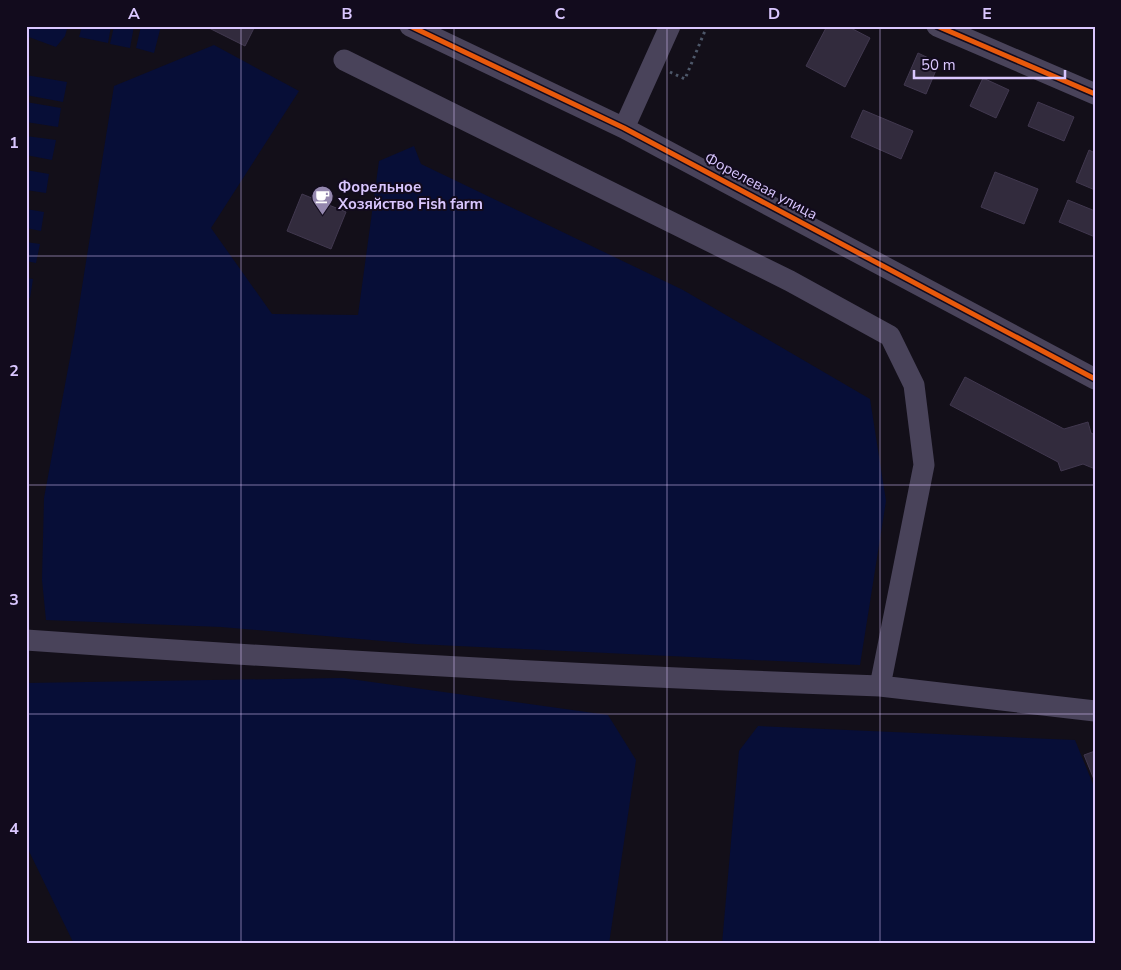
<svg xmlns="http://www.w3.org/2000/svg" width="1121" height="970" font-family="'Nunito Sans',sans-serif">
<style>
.water{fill:#070e37}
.building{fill:#322b3d;stroke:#41384f}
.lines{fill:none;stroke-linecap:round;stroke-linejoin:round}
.path{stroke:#4d5769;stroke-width:3;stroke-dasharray:2.5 4;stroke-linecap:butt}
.minor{stroke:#49435a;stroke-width:21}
.cycleway-casing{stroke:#120b1d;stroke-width:8}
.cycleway{stroke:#e8590c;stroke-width:5}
.grid{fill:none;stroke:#dac7ff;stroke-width:1;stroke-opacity:0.55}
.labels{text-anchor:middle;stroke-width:4;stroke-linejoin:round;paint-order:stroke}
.street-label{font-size:15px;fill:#dac7ff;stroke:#120b1d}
.poi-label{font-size:15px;font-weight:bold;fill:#dac7ff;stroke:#120b1d;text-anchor:start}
.neatline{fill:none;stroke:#dac7ff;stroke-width:2}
.grid-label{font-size:16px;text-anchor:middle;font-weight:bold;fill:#dac7ff}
</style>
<rect width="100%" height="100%" fill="#130f19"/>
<path class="water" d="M26 26H68L65 36 56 47 26 36Z
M82 26H111L108 43 79 37Z
M114 26H134L130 48 110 44Z
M141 26H161L154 53 136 48Z
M214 45 299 91 211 228 272 314 358 315 379 161 414 146 421 164 683 290 870 399 886 501 860 665 417 644 221 627 46 620 42 580 44 498 75 331 114 86Z
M26 75 67 82 63 102 26 95Z
M26 102 61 108 58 127 26 122Z
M26 136 56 140 52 160 26 155Z
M26 170 49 174 46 193 26 190Z
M26 209 44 212 41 231 26 228Z
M26 242 40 244 36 263 26 261Z
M26 278 33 279 30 298H26Z
M343 678 608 715 636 760 609 944H74L26 845V683Z
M758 726 1075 740 1095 789V944H722L739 751Z"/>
<path class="building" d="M205 26H255L245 46Z
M827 26H847L870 38 845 87 806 66Z
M918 53 939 63 926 94 904 85Z
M983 78 1009 90 996 118 970 106Z
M1038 102 1074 117 1064 141 1028 126Z
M863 110 913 131 901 159 851 137Z
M1089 150 1095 153V190L1076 182Z
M995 172 1038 189 1024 224 981 207Z
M302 194 346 212 331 249 287 231Z
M1068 200 1095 211V237L1059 222Z
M965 377 1064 429 1088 422 1091 433 1095 435V469L1083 464 1061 471 1058 462 950 405Z
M1095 751V782L1084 755Z"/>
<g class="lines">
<path class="path" d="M670 72 685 79 707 26"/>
<path class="minor" d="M410 26 624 128 1095 379
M937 26 1095 94
M344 60 790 281 890 336 914 385 924 465 880 686 1095 711
M624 128 670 26
M26 640C311 660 595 676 880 686"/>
<defs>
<path id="cycleway" d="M410 26 624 128 1095 379
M937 26 1095 94"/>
</defs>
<use href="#cycleway" class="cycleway-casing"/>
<use href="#cycleway" class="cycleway"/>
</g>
<path class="grid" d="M241 26V944M454 26V944M667 26V944M880 26V944M26 256H1095M26 485H1095M26 714H1095"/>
<defs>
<symbol id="cafe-pin" viewBox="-11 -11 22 30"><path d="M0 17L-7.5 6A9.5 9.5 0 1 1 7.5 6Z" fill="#9487ae" stroke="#120b1d"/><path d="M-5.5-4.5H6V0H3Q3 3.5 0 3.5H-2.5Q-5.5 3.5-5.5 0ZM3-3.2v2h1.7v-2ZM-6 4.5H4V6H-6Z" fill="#fff"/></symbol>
</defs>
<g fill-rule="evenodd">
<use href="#cafe-pin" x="310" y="184" width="25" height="34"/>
</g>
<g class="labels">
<g class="street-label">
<text transform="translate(761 186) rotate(28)" y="5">Форелевая улица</text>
</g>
<g class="poi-label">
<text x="338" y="192">Форельное<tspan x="338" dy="17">Хозяйство Fish farm</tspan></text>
</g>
</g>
<rect width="1121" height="970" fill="none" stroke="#120b1d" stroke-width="55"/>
<path d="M914 70v8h151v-8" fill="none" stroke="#dac7ff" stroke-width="2.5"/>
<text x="921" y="70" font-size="15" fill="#dac7ff" stroke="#120b1d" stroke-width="4" paint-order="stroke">50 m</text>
<rect x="28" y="28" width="1066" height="914" class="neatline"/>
<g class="grid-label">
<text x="134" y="19">A</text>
<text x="347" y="19">B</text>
<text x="560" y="19">C</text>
<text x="774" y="19">D</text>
<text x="987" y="19">E</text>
<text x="14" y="148">1</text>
<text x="14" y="376">2</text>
<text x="14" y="605">3</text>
<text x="14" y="834">4</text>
</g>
</svg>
